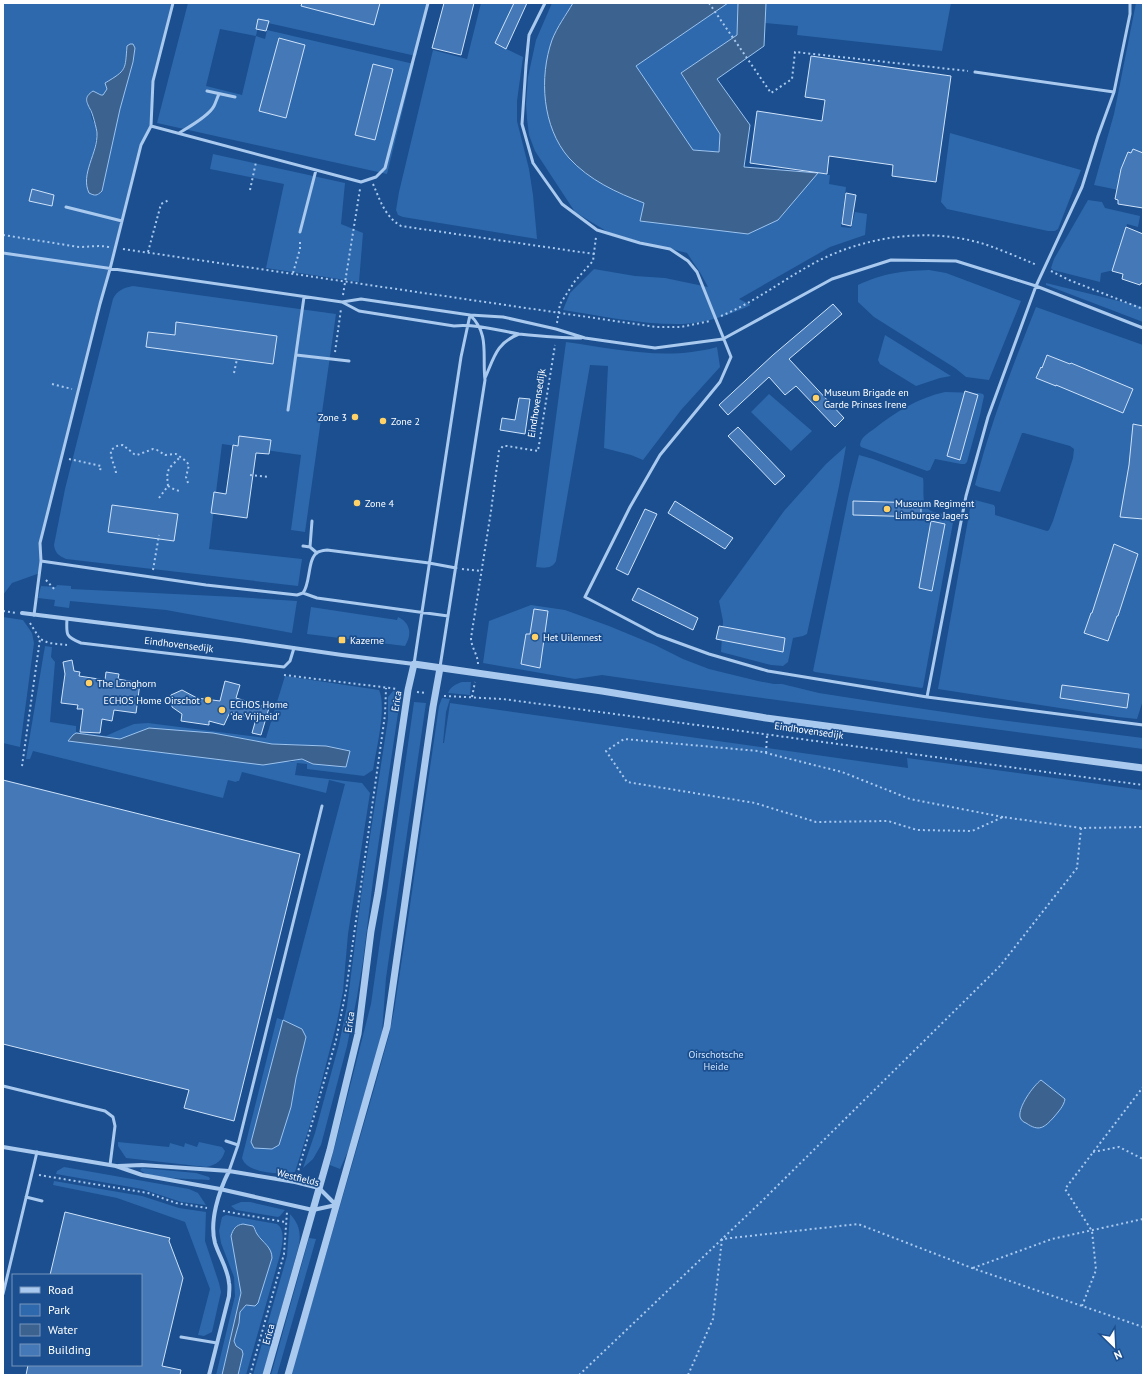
<svg xmlns="http://www.w3.org/2000/svg" width="1146" height="1378" font-family="'PT Sans',sans-serif">
<style>
.green{fill:#2e69ad;fill-rule:evenodd}
.water{fill:#3c6290;stroke:#9cc4f0}
.building{fill:#4478b7;stroke:#cfe3fa}
.lines{fill:none;stroke-linecap:round;stroke-linejoin:round}
.path{stroke:#a9c9ee;stroke-width:2;stroke-dasharray:2 3;stroke-linecap:butt}
.service{stroke:#a9c9ee;stroke-width:3}
.minor{stroke:#a9c9ee;stroke-width:4}
.tertiary{stroke:#a9c9ee;stroke-width:7}
.poi-dot{fill:#ffd166;stroke:#1b4f8f;stroke-width:1.5}
.labels{text-anchor:middle;stroke-width:3.5;stroke-linejoin:round;paint-order:stroke}
.poi-label{font-size:10px;fill:#fff;stroke:#1b4f8f;text-anchor:start}
.street-label{font-size:10px;fill:#fff;stroke:#1b4f8f}
.park-label{font-size:10px;fill:#cfe3fa;stroke:#1b4f8f}
</style>
<rect width="100%" height="100%" fill="#1b4f8f"/>
<path class="green" d="M3 3H173L153 81 151 126 141 145 40 543V573L12 583 3 595ZM127 46 135 49 133 62 120 109 102 191 98 195 88 171 92 159 97 134 96 126 92 119 87 98 89 94 93 91 103 95 107 89V82C127 73 125 65 127 46ZM32 189 54 195 51 206 29 200Z
M188 3H428L416 56 259 21 256 36 265 39 267 30 414 64 387 174 157 123ZM220 29 256 36 242 95 206 86Z
M481 3H517L498 45 523 57 517 101V121L529 169 533 195 537 239 403 217 398 215 396 210 399 192 433 50 467 59Z
M552 3H573L561 22 616 192 644 203 778 220 818 173 830 175 829 184 846 187 841 227 851 228 855 212 867 214 865 235 830 247 739 299 751 305C729 315 706 323 683 324 643 325 602 316 563 310L570 293 594 269 635 276 665 278 708 287 701 274 687 253 611 234 575 212 535 151 529 135 527 119 526 104 528 77 536 40Z
M728 3H738L737 35 681 74 720 134 719 152 693 150 636 66Z
M766 3H951L942 51 797 35 798 26 765 23Z
M1136 3H1143V195L1094 185 1114 114Z
M950 133 1081 170 1058 229 1055 231H1048L947 209 941 202Z
M213 154 345 183 341 224 363 233 359 282 266 268 284 184 210 169Z
M1088 200 1102 202 1105 208 1140 216 1138 227 1127 224 1114 270 1101 273 1100 282 1053 270 1051 268 1054 259Z
M929 270 946 273 1021 301 989 380 966 377 955 368 874 317 858 302V285C884 273 901 271 929 270Z
M1046 283 1143 307V322L1046 285Z
M133 286 336 314 305 532 291 530 301 455 222 444 209 549 302 559 298 586 66 559C59 556 55 553 54 545L65 489 113 299C117 290 124 288 133 286Z
M1036 307 1143 345V700L1137 719 1118 717 938 689 971 503 975 500 994 505 995 507V515L1047 531 1049 530 1053 521 1073 458 1074 449 1070 446 1024 433H1022L1000 492 979 487 975 485C990 424 1013 365 1036 307Z
M885 335 951 376 940 378 916 386 880 364 878 360Z
M566 342C616 349 667 361 717 347L720 367 681 410 643 460 631 455 604 448 608 366 590 365 556 561C552 569 545 568 536 567Z
M945 392 979 393 983 394 984 396 980 415 967 462 965 464H961L935 459 930 470 927 471 861 447 860 445C861 437 867 434 874 429 895 412 918 398 945 392Z
M769 394 812 431 791 451 751 412Z
M846 446 839 486 807 634 803 636 793 638 788 662 783 666 771 665 721 652 723 621 719 601 784 511 826 464Z
M859 455 873 459 923 478C925 489 919 508 934 512 941 514 947 514 954 517L923 687 922 688 815 672 813 671 849 494Z
M57 585 71 586V589L237 597 297 601 292 633 166 610 70 601 69 608 54 606 55 600 38 598 41 586 56 587Z
M531 605 565 610 609 626 655 645 683 659 709 669 758 681 774 684H782L819 693 883 703 985 718 1143 738V749L733 694 602 675 575 679 483 663 489 621Z
M311 607 397 620 398 617C411 623 412 635 405 646L307 634Z
M3 617 23 620 32 633 34 643 20 747 3 743Z
M45 646 52 647 51 657 55 662 50 722 76 726V732L106 736 117 731 134 724 148 723 266 738 285 676 379 690C387 707 376 750 373 770L364 776 307 769V764L297 763 295 775 362 783 370 793 348 934 343 991 337 1022 313 1115 295 1172C281 1175 247 1174 242 1158L277 1018 283 1020 345 784 329 780 326 793 242 772 239 781H237L236 782 228 780 223 798 33 751 30 759H26ZM76 733 120 739 213 733 272 744 326 746 350 751 313 764 303 759 291 762 73 735ZM306 1037 296 1078 291 1107 272 1149H268Z
M462 682H471L470 695 448 693C450 687 456 684 462 682Z
M393 691 398 692 400 700 373 880 363 961 357 997 347 1046 321 1145 313 1159 303 1168 315 1133 339 1044 347 1006 362 889 388 719V697Z
M442 698 450 699 446 712 443 743H444L450 703 908 768 907 758 1143 790V1375H291L374 1089 389 1035 394 1011 407 926 439 706Z
M414 702 426 703 386 978 382 1033 370 1077 348 1151 340 1169 330 1165 371 1004Z
M118 1142 169 1147 170 1143 184 1147 185 1143 197 1147 199 1142 222 1147 225 1151C222 1161 216 1165 206 1167L126 1158 118 1146Z
M64 1167 189 1189 198 1193 206 1205 181 1202 142 1189 56 1174 57 1171Z
M142 1168 196 1173 209 1177 210 1179 209 1180C195 1179 148 1179 140 1170Z
M54 1181 142 1196 179 1208 206 1212 205 1241 219 1283 221 1292 212 1332 204 1336 198 1335 210 1289 185 1222 117 1198 53 1185Z
M241 1202H250L285 1210 280 1216 278 1217 236 1210 231 1206Z
M290 1214C299 1224 301 1232 299 1245L263 1375H253L287 1256Z
M226 1215 277 1224C286 1230 282 1245 280 1255L246 1375H238L243 1354 242 1350 236 1346 234 1341 239 1323 240 1312 243 1307 249 1305 269 1248 257 1234 255 1228 250 1225H239L233 1229 241 1293 222 1375H216L235 1296 234 1277 221 1243 219 1231 222 1217Z
M309 1238 316 1239 277 1375H271Z"/>
<path class="water" d="M573 3H728L636 66 693 150 719 152 720 134 681 73 737 35 738 3H766L764 46 717 79 750 125 744 167 818 173 778 220 748 234 640 221 644 203C617 193 589 180 569 158 542 127 539 77 552 40 557 27 566 15 573 3Z
M130 44H133L135 48 133 62 120 109 102 191C97 196 95 196 89 193 80 174 98 153 97 133 97 130 92 111 90 109 86 101 84 97 93 91L101 95H103L107 89 105 83C127 70 125 70 127 46Z
M149 728 213 733 272 744 326 746 350 751 346 767 313 764 302 759 263 765 68 741 73 735 76 733 120 739Z
M283 1020 302 1029 306 1037 296 1078 291 1107 279 1145 272 1149 254 1148 251 1142Z
M1041 1080 1065 1099C1064 1106 1058 1112 1054 1117 1044 1128 1039 1132 1026 1123 1023 1122 1021 1120 1020 1117 1018 1107 1033 1086 1041 1080Z
M243 1224 253 1226C255 1228 255 1231 257 1234 263 1243 272 1247 272 1258L258 1303 255 1306 246 1305 240 1312 239 1323 234 1341 236 1346 242 1350 243 1354 238 1375H222L241 1293 231 1236C233 1229 236 1225 243 1224Z"/>
<path class="building" d="M302 3H380L374 25 301 6Z
M444 3H474L461 55 432 48Z
M514 3H527L506 49 495 43Z
M258 19 269 21 266 31 256 29Z
M279 38 305 45 286 118 259 111Z
M811 56 951 76 936 182 892 176 893 165 829 156 827 174 750 163 757 111 822 121 825 100 805 97Z
M373 64 393 69 375 140 355 135Z
M1133 149 1143 153V208L1118 204V200L1115 199 1121 169 1128 152 1131 153Z
M32 189 54 195 52 206 29 201Z
M846 193 856 195 851 226 842 224Z
M1126 227 1143 234V284L1141 283 1140 285 1122 279 1123 274 1112 271Z
M833 304 842 314 789 359 844 418 835 427 796 386 785 395 769 377 728 415 719 405 773 355Z
M176 322 277 336 273 364 146 347 148 332 175 335Z
M1047 355 1070 364 1071 363 1133 389 1123 413 1056 385V386L1036 378 1041 367 1042 368Z
M965 391 978 395 960 460 947 456Z
M519 398 530 399 525 434 500 430 502 418 515 420Z
M1133 424 1143 426V519L1120 517 1129 465Z
M738 427 785 476 775 485 728 436Z
M239 436 271 440 269 454 256 453 247 518 211 513 214 492 226 494 233 445 238 446Z
M675 501 733 538 725 549 668 513Z
M853 501 921 503V517L853 515Z
M112 505 178 514 174 541 108 532Z
M645 509 657 514 628 575 616 569Z
M931 521 945 524 932 591 919 588Z
M1114 544 1138 554 1118 616H1117L1108 641 1084 633 1091 613H1092Z
M638 588 698 618 693 630 632 600Z
M534 609 548 611 540 668 521 664 526 634H530Z
M719 626 785 638 783 652 716 639Z
M72 660 74 671 80 672 79 676 105 680 106 672 119 674 118 679 140 683 136 713 114 710 112 721 102 719 100 733 80 732 83 709H77L78 705 61 703 65 674 63 662Z
M225 681 240 685 236 698 269 708 261 735 252 733 256 719 230 712 224 725 209 721V725L181 721 182 714 172 707 171 695 182 690 197 698 220 701Z
M1062 685 1129 694 1127 708 1060 698Z
M3 780 300 854 234 1121 184 1108 189 1090 3 1044Z
M65 1212 170 1238 169 1241 183 1278 162 1366 181 1370 180 1375H26L28 1365H141V1275H50Z"/>
<g class="lines">
<path class="path" d="M709 3 771 93 792 79 795 52 968 71
M373 184C380 200 385 217 401 226L594 254
M250 190 256 162
M3 235 79 247C89 247 98 245 109 247
M123 249 656 327H681L710 321
M148 252 161 204 169 200
M1051 271 1069 280 1143 309
M293 273 300 249V239
M343 295 360 189
M721 316C755 302 784 279 816 262 866 236 929 227 984 244 1002 250 1020 258 1037 265
M557 323 560 304 575 281 593 261 596 237
M335 352 341 309
M234 373 237 359
M52 384 72 389
M69 459 101 466 100 471
M116 473C115 465 110 459 111 450L117 446 123 445 134 454 137 455 153 449 157 450 165 455 176 454 186 461 189 465 186 477 188 483
M250 475 269 477
M168 486 175 490 180 491
M159 498 168 486C166 468 168 470 180 457
M462 569 481 571
M153 570 159 535
M46 580 55 590
M3 611 16 613
M30 623 40 639 49 643 67 645
M478 664C478 655 471 647 471 638L491 511 499 451 503 446H507L538 451 555 345
M284 675 398 689
M417 692 426 693
M444 696 503 699 1143 785
M472 697 475 682
M766 753 767 735
M22 766 40 639
M1003 817 910 799 842 772 758 751 624 739 606 751 627 782 755 803 816 822 888 821 917 830 972 831 1003 817 1081 828 1143 827
M1093 1152 1119 1147 1143 1159
M39 1175 148 1193 176 1203 207 1208
M297 1175 336 1040 346 991 385 715 386 688
M223 1211 285 1222
M973 1268 1052 1239 1143 1219
M1082 1306 1096 1270 1092 1231 1065 1189 1143 1087
M250 1375 284 1254 287 1212
M579 1375 761 1202 1000 966 1077 868 1081 828
M688 1375 713 1319 722 1239 858 1224 972 1268 1143 1327"/>
<path class="service" d="M545 3 529 35 526 65 522 124 533 163 562 204 597 230 640 243 670 249 688 261 697 272 731 357 720 382 660 455 630 507 585 597 657 635 709 654 768 671 927 697 1143 725
M975 72 1114 92
M207 91 235 97
M151 126 361 182 376 177 385 168 428 3
M179 133C189 127 209 116 214 106 216 102 217 98 219 94
M66 207 122 221
M300 232 316 170
M3 253 342 302 361 299 470 315 503 317 556 329 585 338 655 348 723 339 832 279 891 260 956 261 1036 286 1143 328
M342 302 359 311 454 326C476 324 497 330 519 334 539 336 560 338 581 338
M296 355 349 361
M485 378C494 358 496 343 519 334
M288 410 304 297
M303 546 310 547 317 553
M310 547 312 521
M41 561 206 585 297 595 303 593 317 598 448 616
M303 593C311 583 307 558 318 552 321 551 324 550 327 550L429 563 456 568
M34 615 41 561 40 543 100 304 110 269 141 145 151 126 153 81 173 3
M67 619C66 635 66 637 81 643L284 667 290 661 294 648
M414 664 461 357 470 315
M440 667 485 380C482 355 490 334 470 315
M927 697 966 496 988 417 1036 286 1082 187 1098 136 1114 92 1130 14V3
M3 1086 105 1111 113 1117 115 1126 110 1165
M226 1141 238 1145
M229 1171 238 1145 322 806
M26 1197 42 1201
M3 1294 37 1152
M181 1337 217 1343"/>
<path class="minor" d="M22 613 239 640 342 655 414 664
M3 1147 116 1166 142 1175 220 1189 313 1210 336 1205
M118 1166 142 1165 229 1171 295 1182 319 1188 336 1205
M209 1375 229 1296C229 1292 230 1287 229 1283 228 1269 219 1256 215 1243 209 1221 219 1191 229 1171"/>
<path class="tertiary" d="M266 1375 330 1150 358 1034 371 931 378 893 408 690 414 664 602 691 766 718 1143 768
M288 1375 387 1027 433 707 440 668"/>
</g>
<g class="poi-dot">
<circle cx="816" cy="398" r="4"/>
<circle cx="355" cy="417" r="4"/>
<circle cx="383" cy="421" r="4"/>
<circle cx="357" cy="503" r="4"/>
<circle cx="887" cy="509" r="4"/>
<circle cx="535" cy="637" r="4"/>
<rect x="338" y="636" width="8" height="8" rx="2"/>
<circle cx="89" cy="683" r="4"/>
<circle cx="208" cy="700" r="4"/>
<circle cx="222" cy="710" r="4"/>
</g>
<g class="labels">
<g class="poi-label">
<text x="824" y="396">Museum Brigade en<tspan x="824" dy="12">Garde Prinses Irene</tspan></text>
<text x="347" y="421" text-anchor="end">Zone 3</text>
<text x="391" y="425">Zone 2</text>
<text x="365" y="507">Zone 4</text>
<text x="895" y="507">Museum Regiment<tspan x="895" dy="12">Limburgse Jagers</tspan></text>
<text x="543" y="641">Het Uilennest</text>
<text x="350" y="644">Kazerne</text>
<text x="97" y="687">The Longhorn</text>
<text x="200" y="704" text-anchor="end">ECHOS Home Oirschot</text>
<text x="230" y="708">ECHOS Home<tspan x="230" dy="12">'de Vrijheid'</tspan></text>
</g>
<g class="street-label">
<text transform="translate(536 403) rotate(-81)" y="4">Eindhovensedijk</text>
<text transform="translate(179 644) rotate(7)" y="4">Eindhovensedijk</text>
<text transform="translate(396 701) rotate(-81)" y="4">Erica</text>
<text transform="translate(809 730) rotate(8)" y="4">Eindhovensedijk</text>
<text transform="translate(349 1022) rotate(-82)" y="4">Erica</text>
<text transform="translate(298 1177) rotate(14)" y="4">Westfields</text>
<text transform="translate(268 1334) rotate(-74)" y="4">Erica</text>
</g>
<g class="park-label">
<text x="716" y="1058">Oirschotsche<tspan x="716" dy="12">Heide</tspan></text>
</g>
</g>
<rect width="1146" height="1378" fill="none" stroke="#ffffff" stroke-width="8"/>
<rect x="12" y="1274" width="130" height="92" fill="#1b4f8f" stroke="#7695bc"/>
<rect x="20" y="1287" width="20" height="6" fill="#a9c9ee" stroke="#7695bc"/>
<text x="48" y="1294" font-size="12" fill="#ffffff">Road</text>
<rect x="20" y="1304" width="20" height="12" fill="#2e69ad" stroke="#7695bc"/>
<text x="48" y="1314" font-size="12" fill="#ffffff">Park</text>
<rect x="20" y="1324" width="20" height="12" fill="#3c6290" stroke="#7695bc"/>
<text x="48" y="1334" font-size="12" fill="#ffffff">Water</text>
<rect x="20" y="1344" width="20" height="12" fill="#4478b7" stroke="#7695bc"/>
<text x="48" y="1354" font-size="12" fill="#ffffff">Building</text>
<g transform="translate(1114 1346) rotate(156)" stroke="#1b4f8f" stroke-width="3" paint-order="stroke">
<path d="M0-3L7 15L0 10L-7 15Z" fill="#ffffff"/>
<text y="-6" font-size="11" font-weight="bold" text-anchor="middle" fill="#ffffff">N</text>
</g>
</svg>
